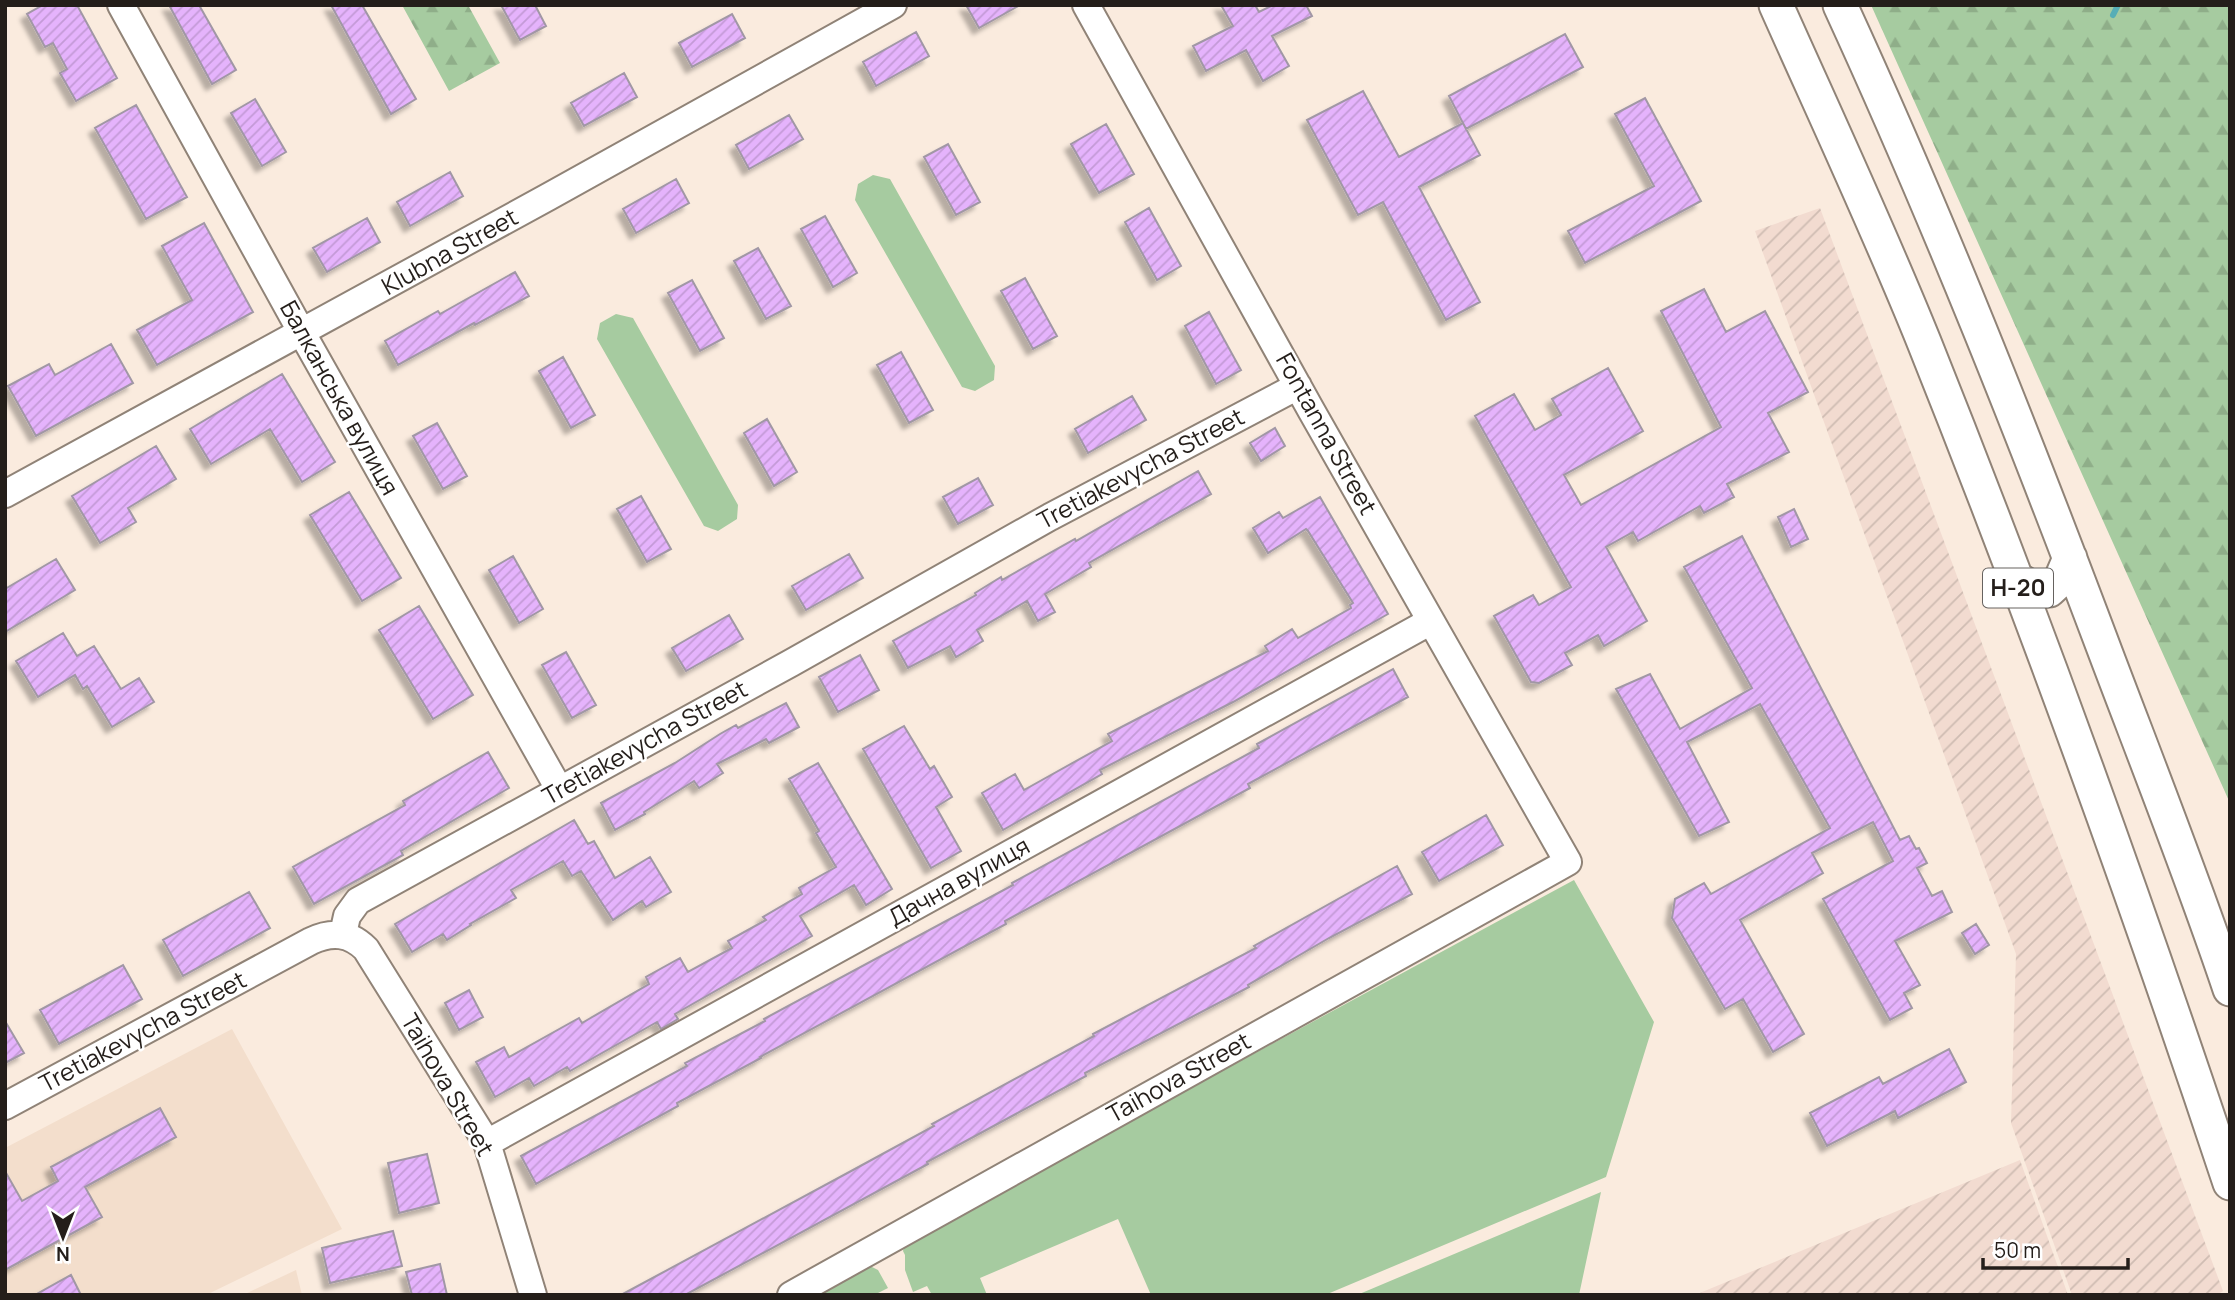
<svg xmlns="http://www.w3.org/2000/svg" width="2235" height="1300" font-family="Manrope,sans-serif">
<style>
.built{fill:#f3decc}
.industrial{fill:url(#industrial-furrows)}
.green{fill:#a6cba0}
.forest{fill:url(#forest-firs)}
.lines{fill:none;stroke-linecap:round;stroke-linejoin:round}
.stream{stroke:#57aeb6;stroke-width:6}
.building{fill:url(#building-hatch);stroke:#a197a5;stroke-width:2;filter:url(#shadow)}
.minor-casing{stroke:#908377;stroke-width:30}
.major-casing{stroke:#908377;stroke-width:37}
.minor{stroke:#fff;stroke-width:26}
.major{stroke:#fff;stroke-width:33}
.labels{text-anchor:middle;stroke-width:5;stroke-linejoin:round;paint-order:stroke}
.shield{fill:#fff;stroke:#66625f;stroke-width:2}
.shield-label{font-size:23px;font-weight:bold;fill:#241e1a}
.street-label{font-size:24px;fill:#241e1a;stroke:#fff}
</style>
<defs>
<pattern id="industrial-furrows" width="10" height="10" patternUnits="userSpaceOnUse" patternTransform="scale(1.75)"><rect width="10" height="10" fill="#f2dbd0"/><path d="M-1 1l2-2M0 10L10 0M9 11l2-2" fill="none" stroke="#cfbcb2"/></pattern>
<pattern id="forest-firs" width="22" height="20" patternUnits="userSpaceOnUse" patternTransform="scale(1.75)"><rect width="22" height="20" fill="#a6cba0"/><path d="M5 1l3.5 6h-7zM16 11l3.5 6h-7z" fill="#8fae89"/></pattern>
<pattern id="building-hatch" width="6" height="6" patternUnits="userSpaceOnUse" patternTransform="scale(1.75)"><rect width="6" height="6" fill="#e5b3fc"/><path d="M-1 1l2-2M0 6l6-6M5 7l2-2" fill="none" stroke="#c49ad7"/></pattern>
<filter id="shadow"><feDropShadow dx="-6" dy="6" stdDeviation="2" flood-color="#0004"/></filter>
</defs>
<rect width="100%" height="100%" fill="#faebde"/>
<path class="built" d="M232 1029 342 1229 206 1295H5V1148Z
M296 1270 302 1295H243Z"/>
<path class="industrial" d="M1820 208 2223 1291 2217 1295H2072L2011 1123 2016 954 1755 231Z
M2020 1160 2068 1295H1695Z"/>
<path class="green" d="M873 175 890 179 995 366 994 380 975 391 962 387 855 200 858 184Z
M616 314 633 318 738 505 737 519 718 531 704 526 597 339 600 323Z
M1574 880 1654 1022 1606 1177 1325 1295H1151L1118 1219 980 1278 987 1295H932L927 1286 913 1292 905 1270V1255L903 1251 905 1244 914 1238Z
M1601 1192 1579 1295H1357Z
M870 1266 878 1270 888 1288 874 1295H816Z"/>
<path class="forest" d="M402 5H468L500 63 449 91Z
M1871 5H2230V803Z"/>
<g class="lines">
<path class="stream" d="M2113 15 2118 5"/>
</g>
<path class="building" d="M43 5H77L117 78 76 101 60 73 67 69 53 43 45 47 27 14Z
M169 5H199L236 70 212 84Z
M331 5H362L416 99 391 114Z
M501 5H535L546 26 520 40Z
M966 5H1020L979 28Z
M1221 5H1255L1259 12 1273 5H1306L1312 16 1272 36 1289 66 1263 81 1246 50 1206 71 1193 46 1233 26Z
M732 14 745 38 692 67 679 43Z
M916 32 929 56 876 86 863 62Z
M1565 34 1583 67 1466 129 1449 96Z
M624 73 637 97 584 126 571 103Z
M1363 91 1399 157 1463 123 1480 155 1419 187 1480 302 1446 320 1383 202 1358 215 1307 120Z
M1645 98 1701 201 1585 263 1568 231 1654 186 1615 114Z
M255 99 286 152 262 166 231 113Z
M136 105 187 197 146 219 95 128Z
M789 115 803 139 749 169 736 145Z
M1106 124 1134 174 1099 193 1071 144Z
M948 144 980 202 956 215 924 157Z
M450 172 463 196 410 226 397 202Z
M676 179 689 203 636 233 623 209Z
M1149 208 1181 266 1157 280 1125 222Z
M825 216 857 273 833 287 801 229Z
M367 218 380 242 327 272 313 248Z
M204 223 253 312 157 365 137 330 192 300 162 246Z
M758 248 791 306 766 319 734 261Z
M515 272 529 296 475 325 474 323 398 365 385 341 438 311 440 314Z
M1025 278 1057 336 1033 349 1001 291Z
M692 280 724 338 700 351 668 293Z
M1704 289 1726 332 1765 311 1808 392 1768 413 1789 452 1727 484 1734 497 1704 513 1700 506 1638 541 1633 532 1606 547 1647 621 1604 646 1598 635 1565 653 1572 665 1539 683 1531 682 1494 616 1533 595 1539 605 1571 587 1475 416 1514 394 1535 430 1561 415 1552 399 1608 368 1643 431 1564 475 1581 505 1721 427 1661 311Z
M1209 312 1241 370 1216 384 1185 326Z
M111 344 133 383 36 436 8 386 49 364 55 375Z
M901 352 933 410 909 423 877 365Z
M563 357 595 415 571 428 539 371Z
M282 374 335 462 302 482 270 429 211 464 190 429Z
M1132 396 1146 420 1088 453 1075 429Z
M767 419 797 472 774 486 744 433Z
M437 423 467 476 443 489 413 436Z
M1275 428 1285 446 1261 461 1250 443Z
M156 446 176 479 128 508 136 522 100 543 72 496Z
M1198 471 1211 494 1089 563 1091 567 1045 594 1055 612 1038 621 1027 601 977 630 983 641 956 657 950 646 908 668 893 641 976 595 975 593 1001 577 1002 580 1075 539 1076 541Z
M978 478 993 505 958 524 943 497Z
M349 492 401 578 362 601 310 515Z
M641 496 671 549 647 562 617 509Z
M1320 497 1388 614 1233 702 1100 770 1102 774 1003 830 982 793 1015 774 1024 790 1112 741 1108 734 1268 651 1265 646 1292 629 1298 638 1351 608 1350 605 1353 603 1308 531 1306 529 1268 553 1253 528 1279 512 1283 518Z
M1794 509 1808 539 1791 547 1778 517Z
M1742 536 1900 840 1909 836 1916 849 1919 848 1927 863 1917 868 1932 896 1942 891 1952 912 1895 941 1920 985 1904 993 1912 1008 1890 1020 1823 899 1893 861 1873 822 1812 853 1823 873 1740 920 1804 1034 1773 1052 1743 999 1725 1009 1672 918 1675 899 1704 883 1711 894 1830 828 1760 704 1687 742 1729 822 1699 836 1616 689 1650 674 1680 729 1752 688 1684 567Z
M849 554 863 578 806 610 792 586Z
M513 556 543 609 519 623 489 570Z
M56 559 75 590 5 632V589Z
M419 606 473 695 433 719 379 630Z
M729 615 743 639 686 671 672 648Z
M63 633 77 656 94 646 121 689 139 678 154 702 112 727 87 686 83 689 75 675 38 697 16 661Z
M566 652 596 705 572 718 542 665Z
M860 655 879 690 838 712 819 677Z
M1393 669 1408 697 1248 784 1250 788 1005 921 1006 924 760 1057 761 1058 677 1103 678 1106 536 1184 521 1156 687 1066 685 1063 765 1021 764 1019 1013 885 1012 883 1259 748 1257 744Z
M786 703 799 727 769 743 766 739 717 764 723 773 699 788 694 781 644 812 645 814 615 830 601 803 675 763 720 734 736 725 738 728Z
M904 726 930 769 934 766 952 797 936 807 961 851 931 868 863 749Z
M488 752 509 788 401 851 403 855 314 904 293 867 405 805 403 801Z
M818 763 892 889 866 905 854 885 800 916 812 936 675 1014 678 1019 661 1029 657 1022 570 1071 567 1067 534 1086 529 1078 495 1097 476 1062 504 1047 509 1057 579 1018 582 1023 649 984 646 977 680 958 688 972 732 948 728 941 766 920 763 917 802 894 799 888 836 867 816 833 819 831 789 779Z
M1486 815 1503 845 1439 881 1422 852Z
M574 820 588 844 594 841 615 878 650 857 671 892 646 907 642 901 613 920 581 871 572 876 563 861 511 890 516 898 470 924 471 925 447 940 443 934 412 952 395 924Z
M1397 866 1412 894 1329 938 1248 985 1249 987 1085 1073 1086 1076 927 1162 928 1164 685 1295H621L853 1170 934 1126 932 1124 1094 1036 1093 1034 1256 948 1254 946Z
M249 892 270 928 183 976 163 940Z
M1976 924 1989 945 1975 954 1962 933Z
M123 965 142 999 59 1044 40 1010Z
M469 990 483 1017 459 1030 445 1003Z
M5 1021 24 1053 5 1063Z
M1949 1049 1966 1082 1898 1118 1895 1111 1827 1146 1810 1113 1879 1077 1883 1084Z
M160 1108 176 1137 85 1187 102 1217 5 1270V1171L22 1201 58 1181 51 1167Z
M427 1154 439 1203 399 1213 388 1163Z
M393 1231 402 1266 330 1283 322 1248Z
M440 1264 447 1295H412L406 1272Z
M71 1275 81 1295H35Z"/>
<g class="lines">
<defs>
<path id="minor" d="M121 5 302 333 559 789
M5 494 548 197 893 5
M343 934 347 916 358 901 791 663 1050 517 1298 386
M5 1106 311 941C332 931 350 933 366 949L487 1143 533 1295
M487 1143 1431 621
M791 1295 1568 862 1311 410 1086 5"/>
<path id="major" d="M1776 5C1826 117 1878 228 1924 342 2035 619 2136 900 2230 1183
M1840 5C1938 218 2024 436 2106 654 2148 765 2192 876 2230 989
M2014 577 2033 589 2049 590 2061 579 2070 558"/>
</defs>
<use href="#minor" class="minor-casing"/>
<use href="#major" class="major-casing"/>
<use href="#minor" class="minor"/>
<use href="#major" class="major"/>
</g>
<g class="labels">
<rect class="shield" x="1983" y="568.5" width="70" height="39" rx="5"/>
<g class="shield-label">
<text x="2018" y="596">Н-20</text>
</g>
<g class="street-label">
<text transform="translate(450 252) rotate(-29)" y="8">Klubna Street</text>
<text transform="translate(339 398) rotate(61)" y="8">Балканська вулиця</text>
<text transform="translate(1326 434) rotate(61)" y="8">Fontanna Street</text>
<text transform="translate(1141 469) rotate(-28)" y="8">Tretiakevycha Street</text>
<text transform="translate(645 743) rotate(-29)" y="8">Tretiakevycha Street</text>
<text transform="translate(959 882) rotate(-29)" y="8">Дачна вулиця</text>
<text transform="translate(143 1032) rotate(-28)" y="8">Tretiakevycha Street</text>
<text transform="translate(1179 1078) rotate(-29)" y="8">Taihova Street</text>
<text transform="translate(447 1085) rotate(60)" y="8">Taihova Street</text>
</g>
</g>
<rect width="2235" height="1300" fill="none" stroke="#241e1a" stroke-width="14"/>
<g transform="translate(63 1237) rotate(180)" stroke="#ffffff" stroke-width="5" paint-order="stroke">
<path d="M0-5L12 26L0 18L-12 26Z" fill="#241e1a"/>
<text y="-10" font-size="19" font-weight="bold" text-anchor="middle" fill="#241e1a">N</text>
</g>
<path d="M1983 1258v10h145v-10" fill="none" stroke="#241e1a" stroke-width="3.5"/>
<text x="1994" y="1258" font-size="21" fill="#241e1a" stroke="#ffffff" stroke-width="5" paint-order="stroke">50 m</text>
</svg>
